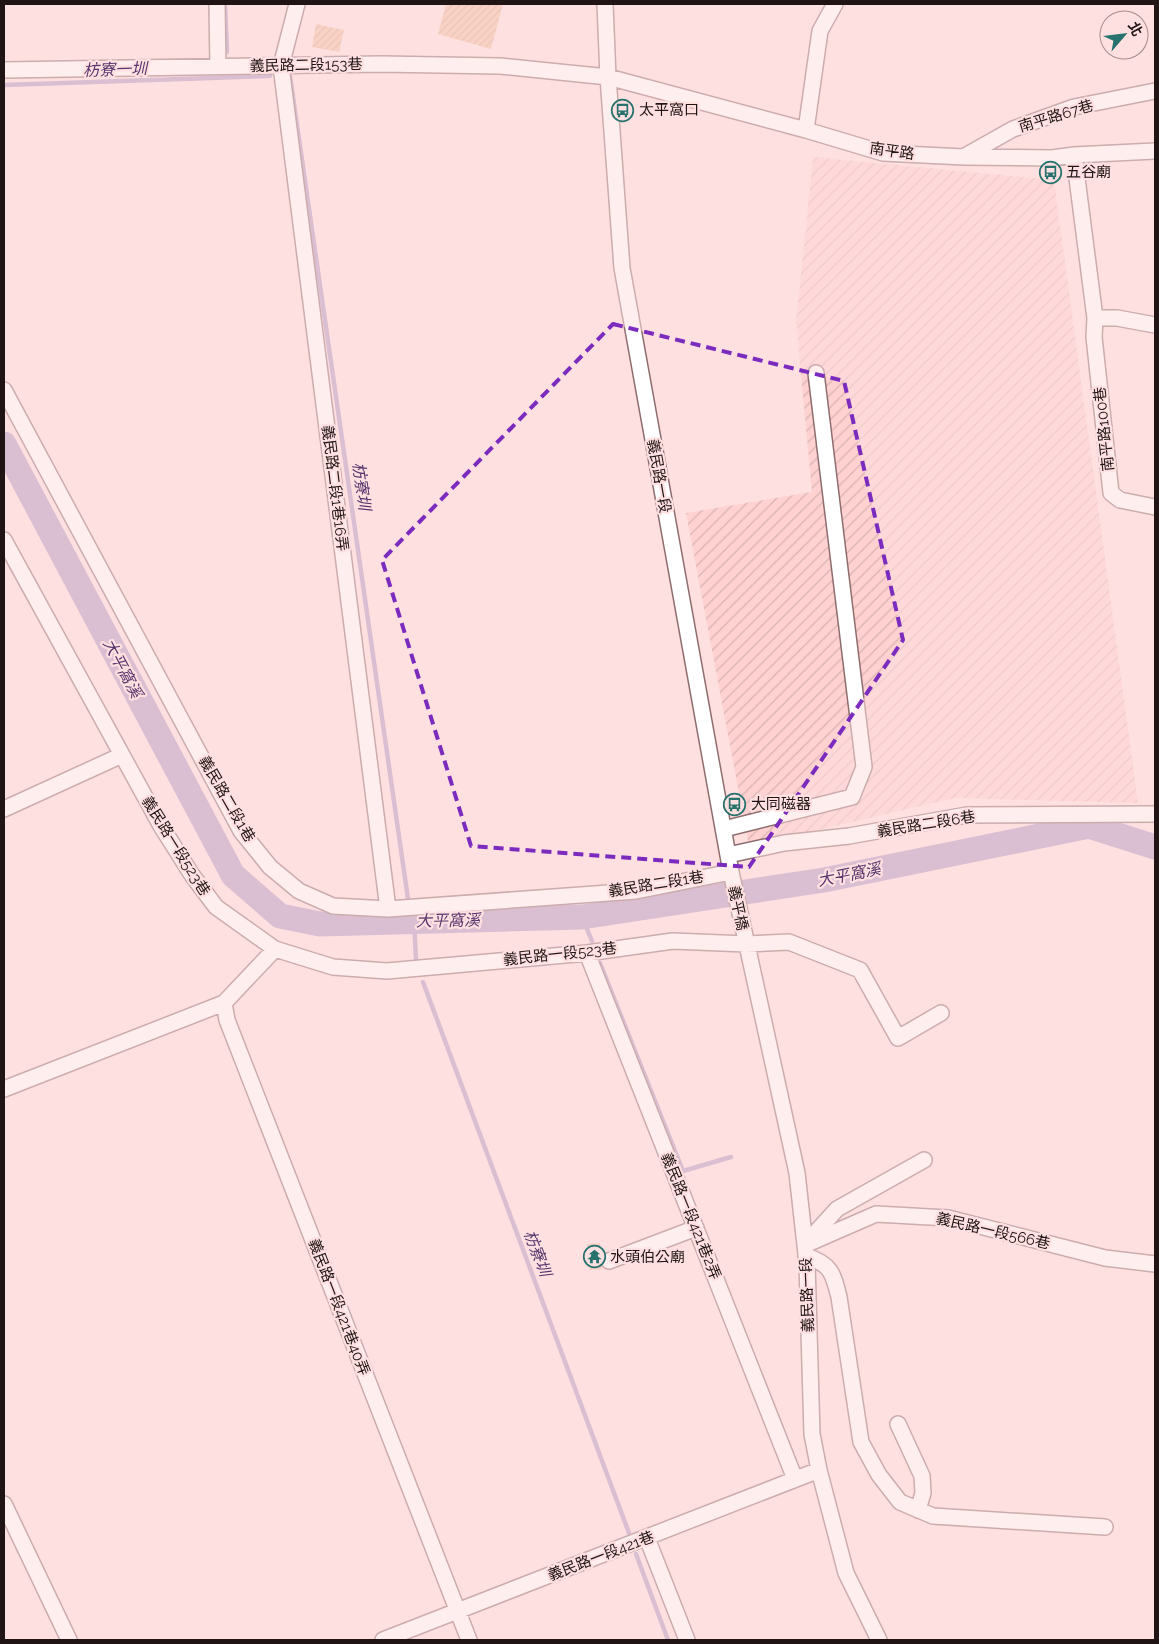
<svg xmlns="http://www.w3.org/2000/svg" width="1159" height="1644" font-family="Raleway,'Noto Sans TC',sans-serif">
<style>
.industrial{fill:url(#industrial-furrows)}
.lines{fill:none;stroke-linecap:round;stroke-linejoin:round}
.stream{stroke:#ad96c2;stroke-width:4.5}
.river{stroke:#ad96c2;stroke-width:25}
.building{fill:url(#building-hatch)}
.minor-casing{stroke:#8e6d6e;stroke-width:18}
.minor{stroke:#fff;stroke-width:15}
.marked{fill:none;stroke:#7b2cbf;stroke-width:4;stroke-dasharray:10 6;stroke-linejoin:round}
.labels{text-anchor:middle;stroke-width:4.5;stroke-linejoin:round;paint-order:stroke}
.street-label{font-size:15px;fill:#201414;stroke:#ffe0e0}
.poi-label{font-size:15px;fill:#201414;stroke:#ffe0e0;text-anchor:start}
.water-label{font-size:16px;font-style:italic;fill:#55356d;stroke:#ffe0e0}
</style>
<defs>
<pattern id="industrial-furrows" width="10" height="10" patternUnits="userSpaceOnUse" patternTransform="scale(1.25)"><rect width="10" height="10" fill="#ffd1d1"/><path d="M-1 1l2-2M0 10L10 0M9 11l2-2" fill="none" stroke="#dab3b3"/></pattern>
<pattern id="building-hatch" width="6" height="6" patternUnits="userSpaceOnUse" patternTransform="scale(1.25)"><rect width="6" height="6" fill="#f2c1a4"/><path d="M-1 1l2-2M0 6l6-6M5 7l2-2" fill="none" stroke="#cfa58c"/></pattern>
</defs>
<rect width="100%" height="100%" fill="#ffe0e0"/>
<path class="industrial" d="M813 157 1054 180 1138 803 955 798 749 846 686 513 812 492 796 322Z"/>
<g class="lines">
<path class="stream" d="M225 4 227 52
M290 76 408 899
M4 85 270 76
M582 917 592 941
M414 921 416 960
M600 963 683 1171 731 1157
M423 982 629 1533
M636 1554 668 1640"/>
<path class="river" d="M4 444 233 875 280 916 320 924 582 917 824 880 1089 826 1155 847"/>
</g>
<path class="building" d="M446 4H503L491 49 438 34Z
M316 24 344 30 339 52 312 47Z
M600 1243 602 1269 590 1270 587 1244Z"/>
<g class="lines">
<defs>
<path id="minor" d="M217 4 218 67
M297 4 281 66 388 909
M605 4 608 77 622 268 731 872 797 1173 807 1263 812 1434 819 1470 846 1573 879 1640
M4 70 381 64 500 66 608 77 806 130 883 153 964 157 1052 158 1074 155 1155 151
M806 130 820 31 835 4
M1074 155 1095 318H1117L1155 325
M965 156 1013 129 1074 107 1155 91
M1095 318 1094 337 1111 493 1120 500 1155 507
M4 390 241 831 270 867 299 891 333 906 388 909 636 891 731 872
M4 540 161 826 192 875 216 907 275 949 333 967 387 971 587 953 673 941 746 944 789 942 860 970 898 1038 941 1013
M4 809 122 755
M724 829 852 797 864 767 816 373
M728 855 784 843 849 836 967 815 1155 814
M587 953 795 1479
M224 1003 227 1020 469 1640
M4 1089 224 1003 275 949
M807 1242 837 1209 924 1160
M805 1245 876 1214 948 1218 1105 1258 1155 1264
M806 1256C831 1264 833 1273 839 1297L861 1442 879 1475 900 1502 933 1516 1105 1527
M609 1261 696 1228
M898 1424 922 1476 923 1493 918 1510
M4 1504 69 1640
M647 1538 687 1640
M383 1640 819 1470"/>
</defs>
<use href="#minor" class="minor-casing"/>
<use href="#minor" class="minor"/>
</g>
<path d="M0 0H1159V1644H0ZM613 324 844 381 903 640 749 867 471 846 382 560Z" fill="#ffe0e0" fill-opacity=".55" fill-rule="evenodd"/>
<path class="marked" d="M613 324 844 381 903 640 749 867 471 846 382 560Z"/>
<defs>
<symbol id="bus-ring" viewBox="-11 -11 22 22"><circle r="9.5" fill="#ffe0e0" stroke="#28726e" stroke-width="1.5"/><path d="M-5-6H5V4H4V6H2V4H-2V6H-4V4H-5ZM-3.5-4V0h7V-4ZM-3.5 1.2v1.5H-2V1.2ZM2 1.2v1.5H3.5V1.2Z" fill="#28726e"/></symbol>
<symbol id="temple-ring" viewBox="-11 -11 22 22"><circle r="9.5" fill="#ffe0e0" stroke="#28726e" stroke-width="1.5"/><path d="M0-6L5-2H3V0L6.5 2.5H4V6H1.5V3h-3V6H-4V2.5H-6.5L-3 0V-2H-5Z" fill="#28726e"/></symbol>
</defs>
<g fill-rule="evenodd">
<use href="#bus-ring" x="610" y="98" width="25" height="25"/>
<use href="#bus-ring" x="1038" y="160" width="25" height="25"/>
<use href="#bus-ring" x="722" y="792" width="25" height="25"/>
<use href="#temple-ring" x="582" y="1244" width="25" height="25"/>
</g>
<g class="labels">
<g class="street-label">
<text transform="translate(306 65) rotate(-1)" y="5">義民路二段153巷</text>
<text transform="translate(1056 116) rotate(-17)" y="5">南平路67巷</text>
<text transform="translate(892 151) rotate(8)" y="5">南平路</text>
<text transform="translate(1104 429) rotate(-96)" y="5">南平路100巷</text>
<text transform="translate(659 476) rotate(80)" y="5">義民路一段</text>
<text transform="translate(335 488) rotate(83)" y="5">義民路二段1巷16弄</text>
<text transform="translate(227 799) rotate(60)" y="5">義民路二段1巷</text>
<text transform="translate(926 824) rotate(-9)" y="5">義民路二段6巷</text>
<text transform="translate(176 846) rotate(58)" y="5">義民路一段523巷</text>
<text transform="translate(656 884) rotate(-9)" y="5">義民路二段1巷</text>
<text transform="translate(738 908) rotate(78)" y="5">義平橋</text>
<text transform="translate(560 954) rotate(-6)" y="5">義民路一段523巷</text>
<text transform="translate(691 1216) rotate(68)" y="5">義民路一段421巷2弄</text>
<text transform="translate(993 1231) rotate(13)" y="5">義民路一段566巷</text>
<text transform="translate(807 1295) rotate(-92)" y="5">義民路一段</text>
<text transform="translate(339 1307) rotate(69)" y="5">義民路一段421巷40弄</text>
<text transform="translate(601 1556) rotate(-21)" y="5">義民路一段421巷</text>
</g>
<g class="poi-label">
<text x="639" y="115">太平窩口</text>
<text x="1066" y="177">五谷廟</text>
<text x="751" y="809">大同磁器</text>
<text x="610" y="1262">水頭伯公廟</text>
</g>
<g class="water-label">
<text transform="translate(115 69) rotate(-2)" y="6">枋寮一圳</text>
<text transform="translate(362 486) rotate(82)" y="6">枋寮圳</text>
<text transform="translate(123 668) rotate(62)" y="6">大平窩溪</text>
<text transform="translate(849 874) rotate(-11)" y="6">大平窩溪</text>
<text transform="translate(448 920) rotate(-1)" y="6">大平窩溪</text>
<text transform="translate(538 1253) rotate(69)" y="6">枋寮圳</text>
</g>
</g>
<rect width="1159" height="1644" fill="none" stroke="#201414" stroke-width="10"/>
<g transform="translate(1124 35) rotate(62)"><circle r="24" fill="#ffe0e0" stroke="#a68e8e"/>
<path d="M0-4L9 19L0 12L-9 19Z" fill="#28726e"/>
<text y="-8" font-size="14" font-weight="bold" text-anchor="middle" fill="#201414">北</text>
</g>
</svg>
